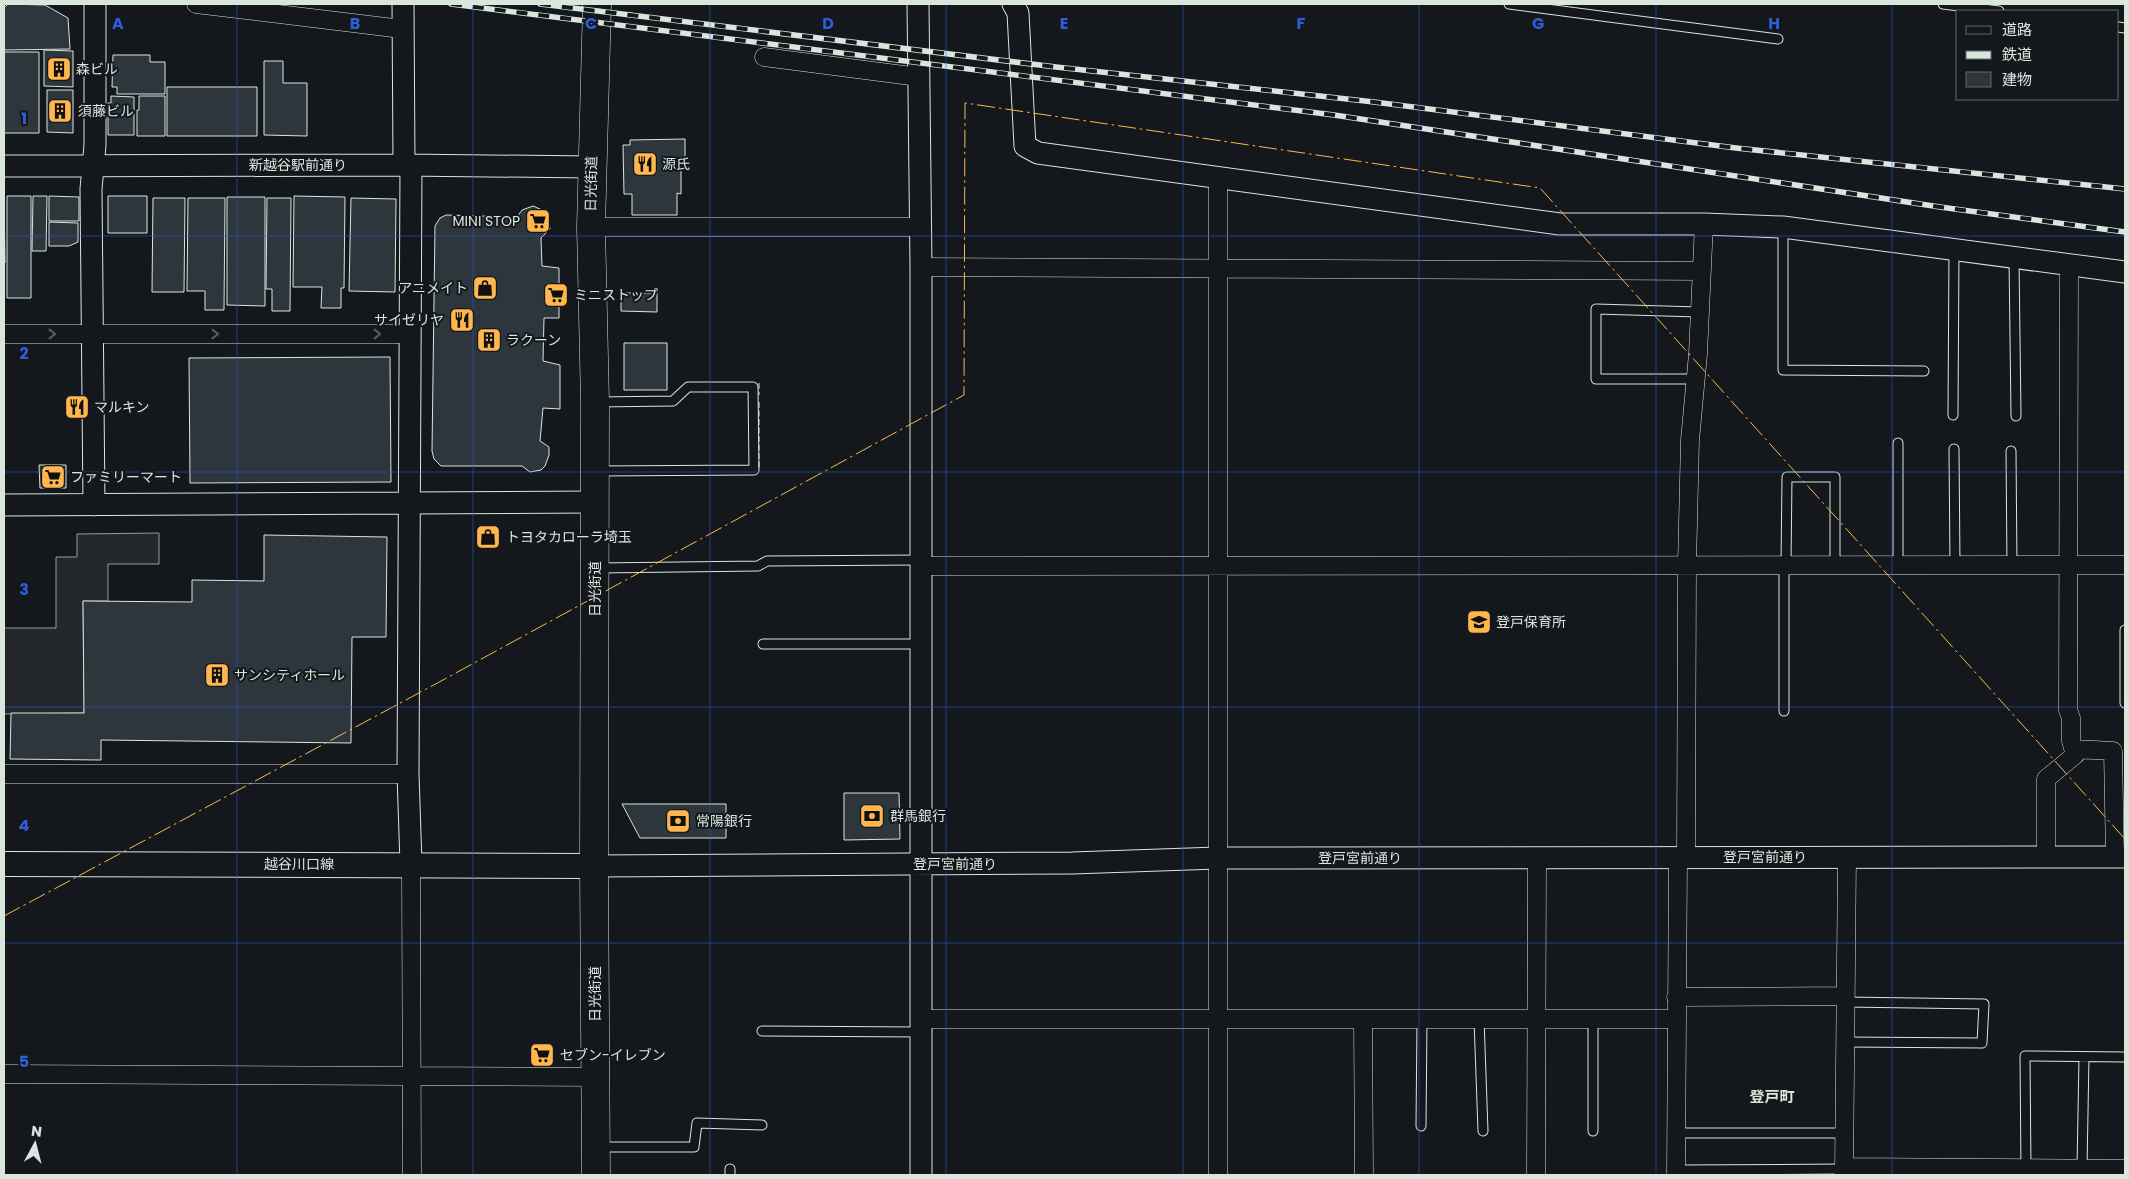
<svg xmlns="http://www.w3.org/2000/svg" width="2129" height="1179" font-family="Poppins,'Noto Sans JP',sans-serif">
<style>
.parking{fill:#24282b;stroke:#939e99}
.building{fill:#2c363c;stroke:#d8e6dc}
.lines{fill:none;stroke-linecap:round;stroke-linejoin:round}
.service-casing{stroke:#d8e6dc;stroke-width:11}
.minor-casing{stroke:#d8e6dc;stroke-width:19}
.tertiary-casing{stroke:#d8e6dc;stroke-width:23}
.secondary-casing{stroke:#d8e6dc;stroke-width:26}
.primary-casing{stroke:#d8e6dc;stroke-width:29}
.service{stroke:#14181c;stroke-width:9}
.minor{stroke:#14181c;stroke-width:18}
.tertiary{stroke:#14181c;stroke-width:21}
.secondary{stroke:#14181c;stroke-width:24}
.primary{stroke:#14181c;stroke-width:28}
.rail-casing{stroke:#d8e6dc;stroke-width:5.5}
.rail{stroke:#14181c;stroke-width:4;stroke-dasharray:11;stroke-linecap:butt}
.fence{stroke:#d8e6dc;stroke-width:1;stroke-dasharray:6 2.5;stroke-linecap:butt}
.power{stroke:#ffb74d;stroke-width:1;stroke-dasharray:18 4 2.5 4;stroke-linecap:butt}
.oneway{stroke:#59605f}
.grid{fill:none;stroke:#305dd8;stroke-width:1;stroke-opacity:0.55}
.labels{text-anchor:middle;stroke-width:4;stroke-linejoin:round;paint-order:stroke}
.poi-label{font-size:14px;fill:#d8e6dc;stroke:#14181c;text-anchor:start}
.street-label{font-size:14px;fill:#d8e6dc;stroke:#14181c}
.neighbourhood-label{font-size:15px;font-weight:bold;fill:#d8e6dc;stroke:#14181c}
.grid-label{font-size:16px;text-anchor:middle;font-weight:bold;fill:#305dd8;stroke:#14181c;stroke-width:4;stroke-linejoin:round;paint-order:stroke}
</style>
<rect width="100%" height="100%" fill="#14181c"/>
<path class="parking" d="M159 533V564H108V601H83L84 713 4 714V628H56V557H77V534Z"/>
<path class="building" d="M8 4 45 5 68 18 70 49 4 50V8Z
M44 50 73 51V87L44 86Z
M4 52H39V133H4Z
M113 55H150V62H165V94H117V87H112Z
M264 61H283V83H307V136L264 135Z
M167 87H257V136H167Z
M47 90H73V133L47 132Z
M111 96 134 97V135H108V103H111Z
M139 96H165V136H137V110H139Z
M685 139V160H681V194L677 193V215H632V194H624L623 145H630V140Z
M4 196 5 263H4Z
M7 196H31V298H7Z
M33 196H47L46 251H32Z
M49 196 79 197V221H49Z
M108 196H147V233H108Z
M294 196 345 197 344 288H341V308H321L322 287H293Z
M227 197H265V306L227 305Z
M153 198H185L184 292H152Z
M188 198H225L224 310H205V291H187Z
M267 198H291L290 311H272V289H266Z
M351 198 396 199 395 292 349 291Z
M533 206 542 210 548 217 550 229 541 238 542 266 559 268V318H544L543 361 560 365V409L543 408 540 441 549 447V455L545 466 541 470 530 472 522 466H441L434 459 432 451 435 226 440 218 446 215 517 217 522 210Z
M49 222 78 223V242L69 246H49Z
M621 293H657V312L621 311Z
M624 343H667V390H624Z
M390 357 391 482 190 483 189 358Z
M39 465H66V488H40Z
M264 535 387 537 386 637H352L351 743 101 740V760L10 759 11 713H84L83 601 192 602V580L264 581Z
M844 793H899L900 839 844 840Z
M622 804H726V838H640Z"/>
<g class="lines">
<defs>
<path id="service" d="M1509 4 1778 39
M1943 4 1999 11
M2118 27 2125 28
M1783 227V370L1924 371
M2014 258 2016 416
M1696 379H1596V309L1699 312
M597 402 673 401 688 387H753L754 470 598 471
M1953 415 1954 250
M1898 443V565
M1954 449 1955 565
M2011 451 2012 565
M1784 565V711
M1786 565 1787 477H1835V565
M598 568 758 566 767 561 921 560
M763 644H921
M2125 703V630
M1479 1019 1483 1131
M1593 1019V1131
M762 1031 922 1032
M1845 1042 1982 1043 1984 1004 1845 1002
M1421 1126 1422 1019
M1676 1133H1844
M599 1147H694L697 1123 762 1125
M2082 1168 2084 1057
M1676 1170 1844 1169
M2026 1171 2025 1056 2125 1057
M730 1175V1169"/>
<path id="minor" d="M196 4 402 29
M764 57 919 77
M591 227H921
M921 267 1702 271
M4 334H411
M921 566 2125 565
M2074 749 2113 751 2115 857
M4 774H408
M2046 856V779L2075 755 2071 741V718L2068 710 2069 264
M1686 857 1687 565 1690 440 1698 354 1704 224
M411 864 412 1175
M1676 997 1845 996
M922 1019H1676
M1363 1019 1364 1175
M4 1074 596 1077
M1844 1167 2125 1169
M1218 1175V178
M1536 1175 1537 858
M1676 1175 1678 857
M1844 1175 1847 857"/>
<path id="tertiary" d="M403 4 404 165
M918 4 921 267V1175
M1013 4 1018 13 1025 146 1038 153 1560 224H1704L1783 227 2125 272
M4 166 404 165 592 167
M4 505 595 502
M94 505 91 189 95 145V4
M411 864 408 774 411 165
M594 866 1072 863 1218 858 2125 857"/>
<path id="secondary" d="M4 864 594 866"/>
<path id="primary" d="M596 1175 594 866 595 402 591 227 597 4"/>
</defs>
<use href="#service" class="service-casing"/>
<use href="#minor" class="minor-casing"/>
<use href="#tertiary" class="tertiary-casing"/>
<use href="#secondary" class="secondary-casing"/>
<use href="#primary" class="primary-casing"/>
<use href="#service" class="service"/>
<use href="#minor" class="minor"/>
<use href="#tertiary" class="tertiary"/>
<use href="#secondary" class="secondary"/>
<use href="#primary" class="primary"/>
<defs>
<path id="rail" d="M451 4 1334 115 1940 207 2125 232
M540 4 1056 67 1374 102 1736 148 2125 189"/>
</defs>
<use href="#rail" class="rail-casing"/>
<use href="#rail" class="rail"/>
<path class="fence" d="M759 383V395
M759 402V469"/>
<path class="power" d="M4 916 443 680 964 395 965 103 1540 188 2125 839"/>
</g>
<defs><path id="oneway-chevron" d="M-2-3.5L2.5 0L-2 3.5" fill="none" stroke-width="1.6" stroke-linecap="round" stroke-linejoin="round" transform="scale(1.25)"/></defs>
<g class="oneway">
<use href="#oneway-chevron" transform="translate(52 334)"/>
<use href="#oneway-chevron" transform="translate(215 334)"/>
<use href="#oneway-chevron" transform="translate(377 334)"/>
</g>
<path class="grid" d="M237 4V1175M473 4V1175M710 4V1175M946 4V1175M1183 4V1175M1419 4V1175M1656 4V1175M1892 4V1175M4 236H2125M4 472H2125M4 707H2125M4 943H2125"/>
<defs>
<symbol id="building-square" viewBox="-11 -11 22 22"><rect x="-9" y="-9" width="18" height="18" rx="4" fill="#ffb74d" stroke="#14181c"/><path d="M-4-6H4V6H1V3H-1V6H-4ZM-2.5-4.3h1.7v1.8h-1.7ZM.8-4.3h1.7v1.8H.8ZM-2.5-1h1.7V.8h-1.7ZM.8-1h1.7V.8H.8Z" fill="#111"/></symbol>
<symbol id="restaurant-square" viewBox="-11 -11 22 22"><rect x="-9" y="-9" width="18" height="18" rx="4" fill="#ffb74d" stroke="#14181c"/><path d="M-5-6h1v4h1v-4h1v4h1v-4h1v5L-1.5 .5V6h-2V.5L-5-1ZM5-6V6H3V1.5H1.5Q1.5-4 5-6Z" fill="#111"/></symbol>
<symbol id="supermarket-square" viewBox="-11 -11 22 22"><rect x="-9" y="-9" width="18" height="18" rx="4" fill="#ffb74d" stroke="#14181c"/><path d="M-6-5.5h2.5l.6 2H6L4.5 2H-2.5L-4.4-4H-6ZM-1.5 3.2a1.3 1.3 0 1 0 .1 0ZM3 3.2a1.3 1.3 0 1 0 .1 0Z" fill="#111"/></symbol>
<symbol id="shop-square" viewBox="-11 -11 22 22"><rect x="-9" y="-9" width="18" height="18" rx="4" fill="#ffb74d" stroke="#14181c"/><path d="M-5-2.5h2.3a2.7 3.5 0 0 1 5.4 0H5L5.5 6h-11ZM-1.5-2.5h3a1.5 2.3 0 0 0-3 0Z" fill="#111"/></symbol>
<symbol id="school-square" viewBox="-11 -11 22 22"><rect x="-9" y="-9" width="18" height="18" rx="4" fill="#ffb74d" stroke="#14181c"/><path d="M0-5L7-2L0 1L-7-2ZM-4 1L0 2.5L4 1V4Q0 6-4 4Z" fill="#111"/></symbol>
<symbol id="bank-square" viewBox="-11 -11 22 22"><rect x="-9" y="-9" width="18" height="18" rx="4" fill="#ffb74d" stroke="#14181c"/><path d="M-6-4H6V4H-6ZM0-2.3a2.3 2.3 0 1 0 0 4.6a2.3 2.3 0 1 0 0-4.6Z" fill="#111"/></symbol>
</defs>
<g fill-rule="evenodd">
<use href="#building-square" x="45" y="55" width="28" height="28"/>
<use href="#building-square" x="46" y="97" width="28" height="28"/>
<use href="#restaurant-square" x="631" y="150" width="28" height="28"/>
<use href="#supermarket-square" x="524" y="207" width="28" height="28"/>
<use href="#shop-square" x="471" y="274" width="28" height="28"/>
<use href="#supermarket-square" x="542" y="281" width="28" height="28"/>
<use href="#restaurant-square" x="448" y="306" width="28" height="28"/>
<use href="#building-square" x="475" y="326" width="28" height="28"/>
<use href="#restaurant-square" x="63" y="393" width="28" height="28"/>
<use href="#supermarket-square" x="39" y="463" width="28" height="28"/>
<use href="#shop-square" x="474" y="523" width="28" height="28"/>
<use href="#school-square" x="1465" y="608" width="28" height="28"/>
<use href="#building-square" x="203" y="661" width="28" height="28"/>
<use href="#bank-square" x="858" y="802" width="28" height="28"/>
<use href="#bank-square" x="664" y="807" width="28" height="28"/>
<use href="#supermarket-square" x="528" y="1041" width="28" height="28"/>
</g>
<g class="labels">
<g class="poi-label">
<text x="76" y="74">森ビル</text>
<text x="78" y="116">須藤ビル</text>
<text x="662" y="169">源氏</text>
<text x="520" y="226" text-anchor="end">MINI STOP</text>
<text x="468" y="293" text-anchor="end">アニメイト</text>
<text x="574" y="300">ミニストップ</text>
<text x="444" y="325" text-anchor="end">サイゼリヤ</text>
<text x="506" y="345">ラクーン</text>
<text x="94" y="412">マルキン</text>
<text x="70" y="482">ファミリーマート</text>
<text x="506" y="542">トヨタカローラ埼玉</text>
<text x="1496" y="627">登戸保育所</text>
<text x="234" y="680">サンシティホール</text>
<text x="890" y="821">群馬銀行</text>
<text x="696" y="826">常陽銀行</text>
<text x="560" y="1060">セブン-イレブン</text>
</g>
<g class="street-label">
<text x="298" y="170">新越谷駅前通り</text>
<text transform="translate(591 184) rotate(-89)" y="5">日光街道</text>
<text transform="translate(595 589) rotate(-90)" y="5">日光街道</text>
<text x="1765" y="862">登戸宮前通り</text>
<text x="1360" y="863">登戸宮前通り</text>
<text x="299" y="869">越谷川口線</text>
<text x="955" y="869">登戸宮前通り</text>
<text transform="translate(595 994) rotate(-90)" y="5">日光街道</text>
</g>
<g class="neighbourhood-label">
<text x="1772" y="1102">登戸町</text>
</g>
</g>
<g class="grid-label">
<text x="118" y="29">A</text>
<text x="355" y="29">B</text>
<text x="591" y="29">C</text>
<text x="828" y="29">D</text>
<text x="1064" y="29">E</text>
<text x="1301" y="29">F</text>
<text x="1538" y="29">G</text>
<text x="1774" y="29">H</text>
<text x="24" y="124">1</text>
<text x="24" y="359">2</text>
<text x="24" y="595">3</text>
<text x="24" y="831">4</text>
<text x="24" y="1067">5</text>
</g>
<rect width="2129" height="1179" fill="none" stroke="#d8e6dc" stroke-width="10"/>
<rect x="1956" y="10" width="162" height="90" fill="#14181c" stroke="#626a69"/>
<rect x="1966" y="26" width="25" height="8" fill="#14181c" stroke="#626a69"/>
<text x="2002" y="35" font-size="15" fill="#d8e6dc">道路</text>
<rect x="1966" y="51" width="25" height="8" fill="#d8e6dc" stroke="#626a69"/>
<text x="2002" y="60" font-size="15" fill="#d8e6dc">鉄道</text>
<rect x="1966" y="72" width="25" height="15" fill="#2c363c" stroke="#626a69"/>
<text x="2002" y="85" font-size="15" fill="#d8e6dc">建物</text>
<g transform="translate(35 1144) rotate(7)" stroke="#14181c" stroke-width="4" paint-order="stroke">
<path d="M0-4L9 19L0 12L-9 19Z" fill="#d8e6dc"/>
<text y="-8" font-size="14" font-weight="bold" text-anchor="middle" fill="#d8e6dc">N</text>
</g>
</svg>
